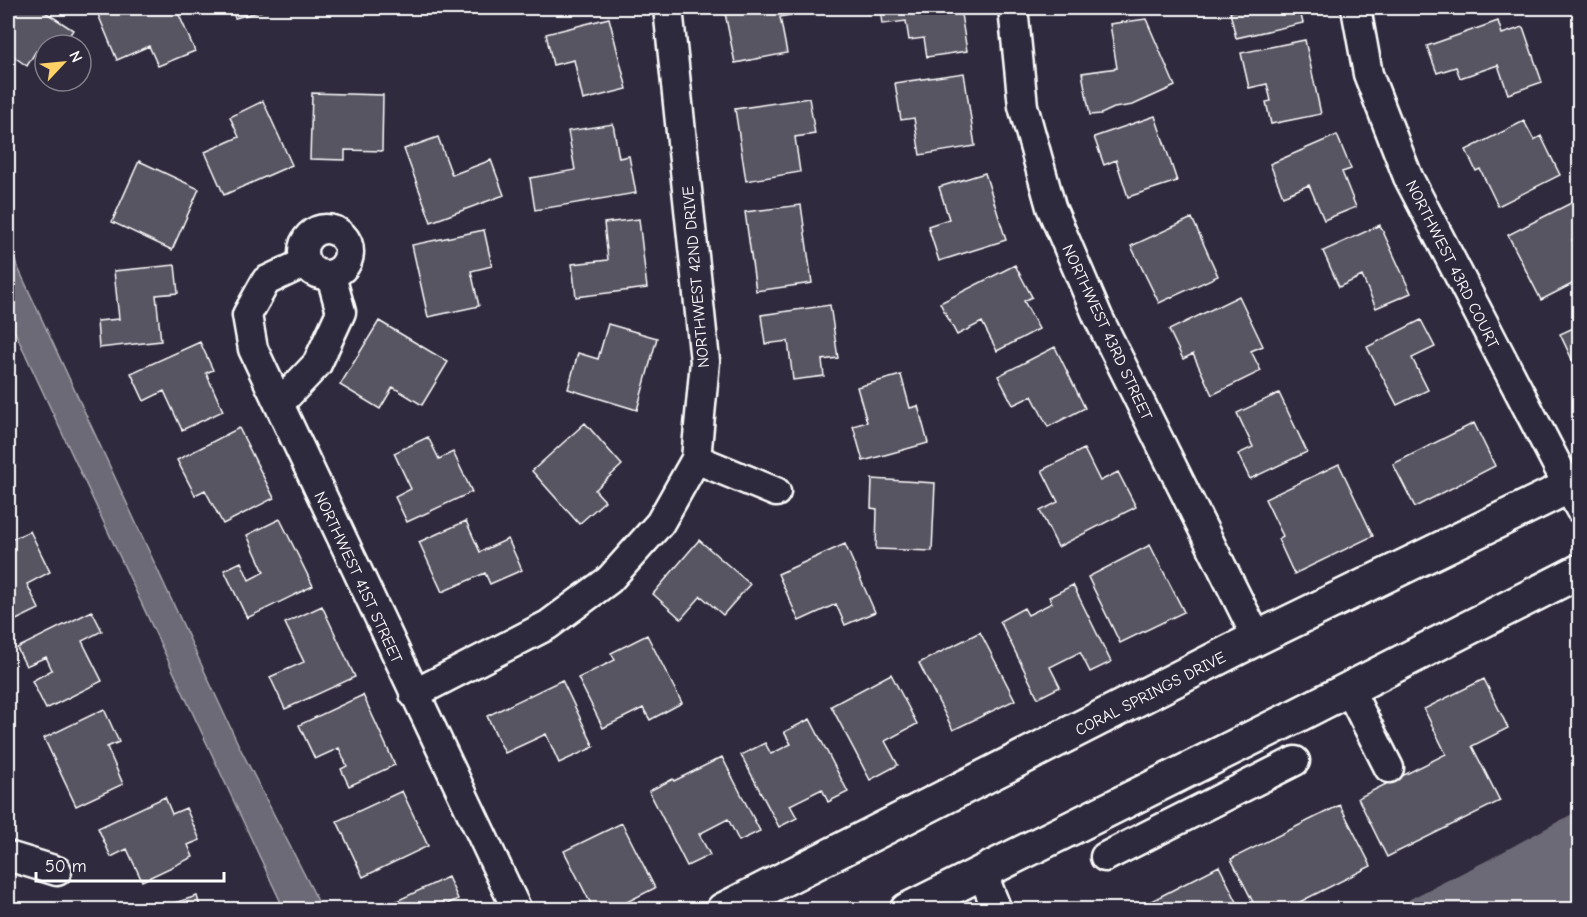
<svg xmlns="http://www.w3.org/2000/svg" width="1587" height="917" font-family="'Comic Neue',sans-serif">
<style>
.water{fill:#6d6a77;stroke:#a7a6ad;stroke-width:1.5}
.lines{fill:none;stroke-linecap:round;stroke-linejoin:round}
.canal{stroke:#6d6a77;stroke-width:27}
.building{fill:#595564;stroke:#fff;stroke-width:1.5}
.minor-casing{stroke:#fff;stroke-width:33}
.major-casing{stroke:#fff;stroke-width:38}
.minor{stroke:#2f2a3d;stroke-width:28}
.major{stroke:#2f2a3d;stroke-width:33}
.labels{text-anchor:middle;stroke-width:4.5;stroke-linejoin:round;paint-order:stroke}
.street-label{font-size:16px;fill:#fff;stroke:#2f2a3d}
</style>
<rect width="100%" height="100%" fill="#2f2a3d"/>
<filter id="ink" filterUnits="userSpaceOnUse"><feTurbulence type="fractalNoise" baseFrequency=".0167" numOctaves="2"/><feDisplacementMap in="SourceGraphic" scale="12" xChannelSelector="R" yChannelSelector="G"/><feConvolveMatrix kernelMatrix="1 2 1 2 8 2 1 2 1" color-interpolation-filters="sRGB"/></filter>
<g filter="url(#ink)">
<path class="water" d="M8 246 239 746 322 909H284L8 317Z
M1579 825V909H1418L1492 873Z"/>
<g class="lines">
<path class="canal" d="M1418 910 1492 873 1580 825"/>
</g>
<path class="building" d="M8 8H39L73 30 63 45H45V57L36 51 27 66 10 54 8 57Z
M108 8H176L195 51 158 66 149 46 117 60 97 12Z
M214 8H261L262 11 235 18 231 8 215 12Z
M532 8H578V9L532 11Z
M724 8H800L801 13 780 17 787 53 735 63Z
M880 8H960L967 51 927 57 924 38 909 40 906 21 882 24Z
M1248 8H1299L1303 23 1236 38 1230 12Z
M609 18 627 89 583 100 574 60 553 65 546 34Z
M1146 19 1175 86 1133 105 1114 108 1101 114 1090 115 1082 73 1117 68 1110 24Z
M1498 21 1502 34 1523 27 1542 82 1508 94 1498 65 1460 78 1456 67 1437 73 1427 46Z
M1305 40 1321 114 1271 124 1266 102 1271 101 1267 84 1249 88 1241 53Z
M964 73 975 146 920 155 914 118 901 120 895 83Z
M312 93 383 95 382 151 345 150V160L310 159Z
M809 98 815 134 795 137 800 172 746 181 735 109Z
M263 101 292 165 224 195 205 152 239 137 230 117Z
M1155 116 1177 181 1128 197 1116 160 1104 165 1094 137Z
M1524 121 1534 140 1541 136 1560 175 1498 206 1480 169 1476 171 1466 150Z
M613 124 619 158 629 156 636 193 535 210 530 178 575 170 568 131Z
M1337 135 1351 169 1342 172 1356 207 1324 220 1309 185 1283 196 1270 164Z
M438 137 452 175 491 160 504 195 431 222 404 149Z
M139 161 199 189 172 250 112 222Z
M985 173 1006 240 939 261 928 226 949 219 939 187Z
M1573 202 1580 214V237L1572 240 1580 254V280L1541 300 1508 235Z
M801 205 812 283 756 291 745 212Z
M1192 218 1218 276 1159 303 1131 246Z
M639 219 647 288 576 297 572 264 608 260 604 223Z
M1380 225 1411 293 1376 308 1362 276 1339 287 1323 251Z
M484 230 492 266 471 271 479 306 428 317 412 245Z
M175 265 178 293 156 295 161 341 99 348 97 321 119 319 114 271Z
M1015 265 1032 297 1024 301 1039 329 997 351 982 322 957 335 940 303Z
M1239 296 1263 346 1251 351 1261 371 1212 395 1193 354 1183 359 1169 330Z
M830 305 838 358 822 360 824 376 793 380 788 341 765 344 761 315Z
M1421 320 1435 347 1412 358 1428 390 1397 405 1367 347Z
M379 321 448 362 422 405 393 387 380 409 340 385Z
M608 324 657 338 637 410 568 389 578 353 598 359Z
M1580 325V368L1577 370 1560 334Z
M200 342 213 370 206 373 223 411 182 430 164 391 144 401 131 373Z
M1055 347 1085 408 1048 427 1032 396 1013 405 998 376Z
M901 375 910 408 918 406 928 443 863 461 853 426 867 422 857 387Z
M1279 393 1307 452 1250 479 1238 454 1253 447 1237 413Z
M585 423 622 465 595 490 605 501 579 524 532 471Z
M1474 423 1495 466 1415 507 1393 464Z
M239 428 274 498 223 524 205 490 195 495 177 460Z
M428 437 439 459 453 452 472 492 407 522 395 497 411 489 394 453Z
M1084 449 1100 481 1118 472 1136 507 1058 547 1040 511 1058 502 1042 470Z
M1339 464 1373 536 1294 574 1278 539 1283 536 1265 499Z
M872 479 935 483 932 551 876 549 877 509 871 508Z
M280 519 313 586 247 618 224 570 241 562 249 580 264 572 247 535Z
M466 521 480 552 508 539 522 570 490 584 485 573 442 592 419 542Z
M30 531 50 572 27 584 39 609 8 624V541Z
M699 540 750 584 723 615 701 596 681 619 653 594Z
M845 544 875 612 845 625 836 604 799 621 778 574Z
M1150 545 1184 612 1120 643 1088 577Z
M1073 585 1111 662 1090 672 1080 652 1050 667 1060 687 1038 698 1000 621 1024 608 1028 615 1052 603 1049 597Z
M322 606 355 677 285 709 270 677 304 662 285 623Z
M92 611 102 631 82 641 102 681 46 709 32 681 52 670 46 657 26 666 17 648Z
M980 632 1015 700 953 730 919 663Z
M647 635 682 703 650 720 643 708 603 728 578 678 615 660 611 653Z
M891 674 917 724 885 741 898 765 870 780 831 706Z
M1484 679 1508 728 1472 746 1500 801 1387 857 1358 798 1446 754 1424 709Z
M562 680 594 747 559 763 546 734 505 753 487 716Z
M363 695 395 765 349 786 341 769 347 766 339 748 315 759 299 725Z
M104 709 119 742 107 747 123 784 76 806 44 738Z
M810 719 848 792 828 802 822 789 790 805 797 818 779 827 741 755 765 743 771 754 791 744 784 732Z
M722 757 760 831 739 841 728 819 699 834 710 855 687 866 649 791 673 779 674 781Z
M402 791 428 846 363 877 337 821Z
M165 797 172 814 186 808 200 840 188 845 193 857 142 881 127 849 111 857 98 828Z
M1340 805 1371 866 1284 910H1257L1231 859Z
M622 823 655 888 611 910H594L564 851Z
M1219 866 1241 910H1134Z
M448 877 458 899 439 908 440 910H393L390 904Z
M197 896 201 910H152Z"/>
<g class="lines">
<defs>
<path id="minor" d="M1013 8 1023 106 1051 207 1098 317 1257 638
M1356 8 1368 74 1408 177 1580 509
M303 252a23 23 0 1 1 46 0a23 23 0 1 1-46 0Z
M304 263 266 281 247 315 253 349 517 910
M279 404 317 364 341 312 331 276
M696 459 776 492
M1349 689 1389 768
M414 694 548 625 609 580 660 523 696 459 705 361 668 8
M8 856 57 871
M1105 857 1295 761
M982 872 997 910"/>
<path id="major" d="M723 910 1257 638 1580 481
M907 910 1296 716 1580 571"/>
</defs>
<use href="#minor" class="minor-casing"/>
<use href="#major" class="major-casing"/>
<use href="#minor" class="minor"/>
<use href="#major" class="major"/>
</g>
</g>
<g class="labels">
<g class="street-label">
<text transform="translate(1453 264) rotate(63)" y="6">NORTHWEST 43RD COURT</text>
<text transform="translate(695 277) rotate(-95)" y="6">NORTHWEST 42ND DRIVE</text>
<text transform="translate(1108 332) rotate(65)" y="6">NORTHWEST 43RD STREET</text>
<text transform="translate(359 577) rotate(65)" y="6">NORTHWEST 41ST STREET</text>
<text transform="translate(1150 693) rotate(-27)" y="6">CORAL SPRINGS DRIVE</text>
</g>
</g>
<rect width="1587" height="917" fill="none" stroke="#2f2a3d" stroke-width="30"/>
<rect x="15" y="15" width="1557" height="887" fill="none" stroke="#fff" stroke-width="2" filter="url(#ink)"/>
<g transform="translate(63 63) rotate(64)"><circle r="28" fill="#2f2a3d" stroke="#827f8b" stroke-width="1.5"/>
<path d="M0-4.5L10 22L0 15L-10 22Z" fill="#ffd166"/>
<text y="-9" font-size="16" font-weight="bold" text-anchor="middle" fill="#ffffff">N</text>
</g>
<path d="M36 872v9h188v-9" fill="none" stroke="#ffffff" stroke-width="3"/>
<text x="45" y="872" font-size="18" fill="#ffffff" stroke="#2f2a3d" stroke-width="4.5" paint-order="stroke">50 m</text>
</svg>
